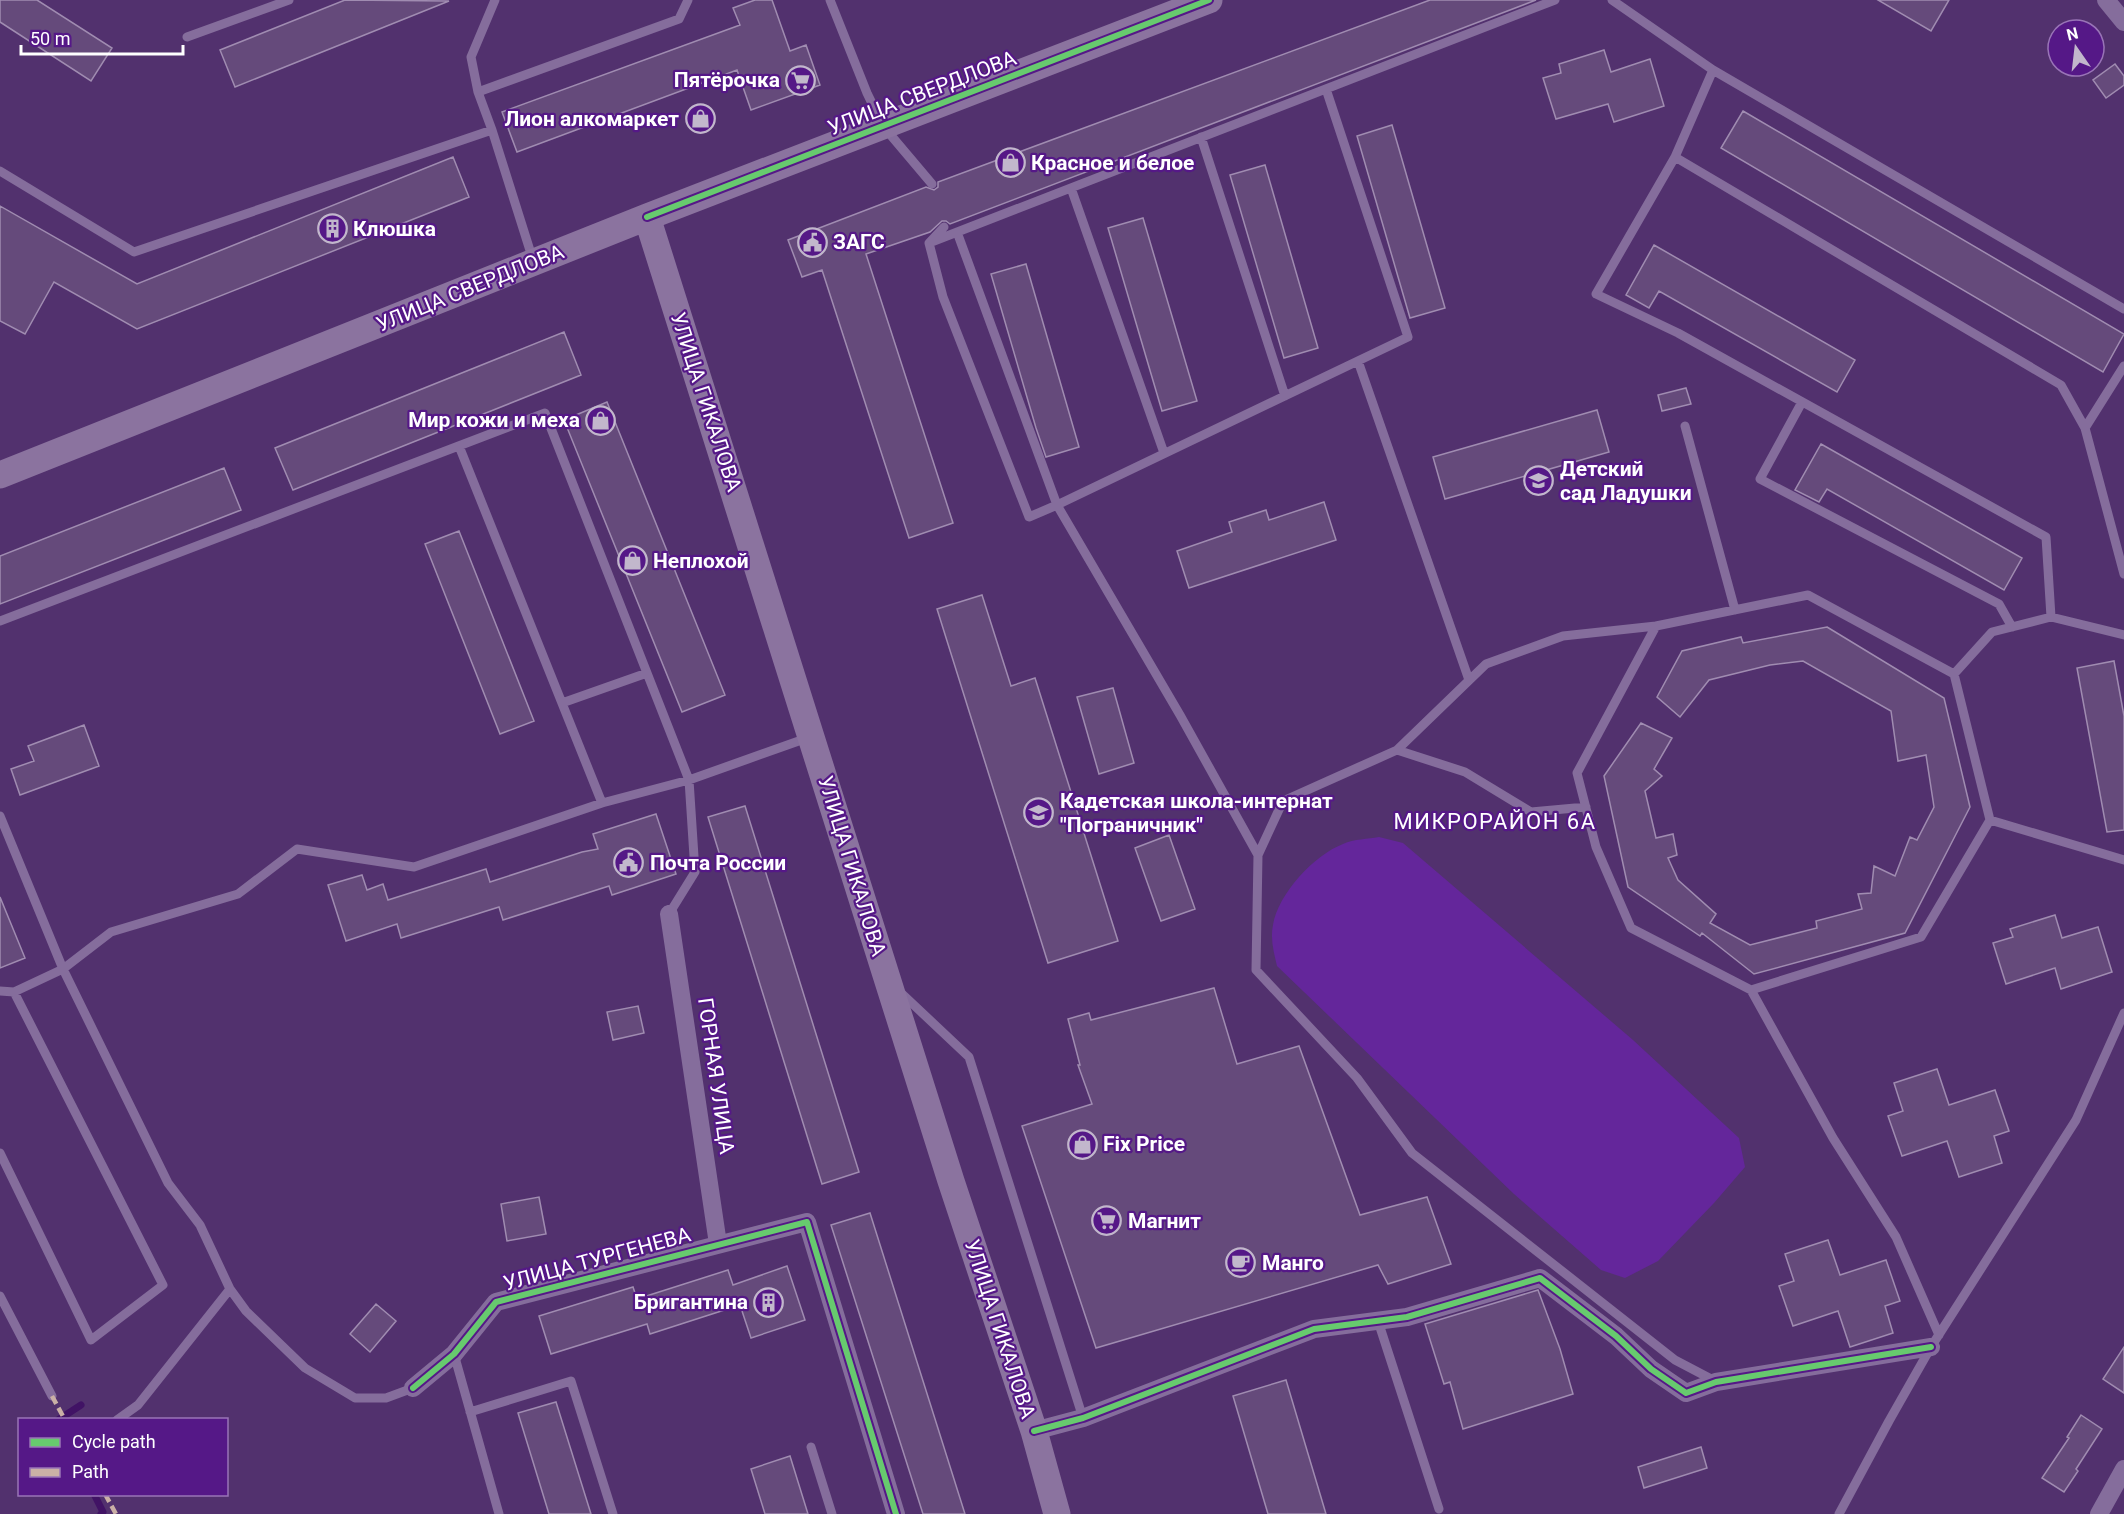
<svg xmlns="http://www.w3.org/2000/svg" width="2124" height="1514" font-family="Roboto,sans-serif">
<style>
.green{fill:#64269b}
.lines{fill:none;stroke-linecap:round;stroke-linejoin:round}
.stream{stroke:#411365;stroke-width:7}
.building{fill:#654a7b;stroke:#a08cb1;stroke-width:1.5}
.lane{stroke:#856d9c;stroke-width:9}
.street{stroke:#856d9c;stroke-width:18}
.secondary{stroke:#8b739f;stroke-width:27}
.quiet{stroke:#cab0a6;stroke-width:4.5;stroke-dasharray:9 4.5;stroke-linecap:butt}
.cycleway-casing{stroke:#551887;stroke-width:10}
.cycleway{stroke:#67ca6e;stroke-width:6}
.labels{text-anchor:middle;stroke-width:4.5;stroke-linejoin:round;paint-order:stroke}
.poi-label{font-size:21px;font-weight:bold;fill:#fff;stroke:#551887;text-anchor:start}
.street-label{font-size:21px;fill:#fff;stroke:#551887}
.neighbourhood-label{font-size:22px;letter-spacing:1.5px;fill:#fff;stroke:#551887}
</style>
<rect width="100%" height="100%" fill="#52316e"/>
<path class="green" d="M1379 837 1403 843 1633 1040 1739 1138 1745 1167 1714 1203 1658 1261 1625 1278 1601 1270 1514 1194 1277 966C1274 953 1270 939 1273 925 1278 894 1314 855 1343 844 1354 839 1368 839 1379 837Z"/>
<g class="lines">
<path class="stream" d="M58 1420 81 1405
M94 1494 103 1512 101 1514"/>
</g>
<path class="building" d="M0 0H37L112 48 91 81 0 22Z
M345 0 449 1 235 87 220 50Z
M755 0H772L790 51 806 45 820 85 751 110 737 70 517 152 502 112 740 25 733 8Z
M1430 0H1536L950 224 946 221H942L930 232 866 254 953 523 909 538 822 270 802 277 788 240 926 187 934 190 938 187V182Z
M1878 0H1949L1931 31Z
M1604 50 1611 72 1650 59 1664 106 1614 122 1608 104 1556 119 1543 78 1561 73 1559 64Z
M2115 64 2124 76V85L2106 98 2093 80Z
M1743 111 2124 334 2103 372 1721 148Z
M1392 125 1445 308 1410 318 1357 136Z
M453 157 469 197 137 329 54 282 25 334 0 321V206L137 284Z
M1265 165 1318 348 1284 358 1230 175Z
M1143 218 1197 401 1162 411 1108 228Z
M1654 245 1855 360 1837 392 1659 291 1649 308 1626 295Z
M1026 264 1079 447 1046 457 1036 428 991 274Z
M564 332 581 375 293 490 275 448Z
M1686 388 1691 404 1662 411 1658 395Z
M607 402 725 695 682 712 564 420Z
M1597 410 1609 452 1445 499 1433 457Z
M1821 444 2022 558 2004 590 1827 489 1819 502 1795 490Z
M224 468 241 510 0 604V556Z
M1324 502 1336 540 1189 588 1177 551 1232 532 1229 522 1266 510 1269 520Z
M459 531 534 721 500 734 425 544Z
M982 595 1011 686 1035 678 1118 941 1048 963 937 609Z
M1827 627 1944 698 1970 807 1905 933 1754 974 1702 933 1700 936 1628 887 1604 776 1641 723 1672 738 1654 769 1662 776 1645 791 1656 838 1673 834 1677 855 1668 858 1678 880 1716 914 1710 923 1750 945 1817 928 1816 921 1862 909 1858 894 1871 893 1874 866 1895 876 1910 837 1917 840 1934 807 1926 755 1898 761 1891 711 1803 661 1770 665 1709 680 1680 717 1657 697 1682 651 1741 637 1743 643Z
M2114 661 2124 716V830L2107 832 2077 668Z
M1113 688 1134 763 1099 774 1077 697Z
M84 725 99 766 20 795 11 769 34 761 28 746Z
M745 806 859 1172 822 1184 708 817Z
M656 814 676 874 612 895 609 886 503 920 499 907 401 938 397 924 346 941 328 885 362 875 367 890 383 884 388 900 486 869 490 882 582 852 598 849 593 834Z
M1169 835 1195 909 1161 921 1135 848Z
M0 897 25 958 0 968Z
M2055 915 2062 938 2098 927 2112 972 2061 989 2055 968 2006 984 1993 943 2013 937 2010 929Z
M1214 988 1237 1064 1299 1046 1360 1215 1427 1197 1451 1264 1388 1284 1378 1265 1096 1348 1022 1126 1092 1104 1078 1065H1080L1068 1019 1089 1013 1091 1020Z
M638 1006 644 1033 613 1040 607 1012Z
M1937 1069 1949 1105 1995 1090 2009 1131 1994 1136 2002 1163 1959 1177 1947 1141 1902 1156 1888 1116 1903 1111 1894 1083Z
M539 1197 546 1234 507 1241 501 1204Z
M870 1213 965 1514H923L831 1225Z
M1828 1240 1840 1275 1886 1260 1900 1301 1885 1306 1893 1333 1850 1347 1838 1311 1793 1326 1779 1286 1794 1281 1785 1254Z
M787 1266 805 1320 751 1338 740 1305 650 1334 647 1324 551 1354 539 1316 633 1287 637 1299 728 1270 733 1285Z
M1538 1290 1560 1349 1573 1394 1463 1429 1450 1382 1444 1384 1425 1324Z
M376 1304 396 1321 370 1352 350 1334Z
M2124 1347V1393L2103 1379Z
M1286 1380 1326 1514H1268L1233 1396Z
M556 1402 591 1514H549L518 1413Z
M2081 1415 2102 1429 2076 1469 2078 1471 2064 1492 2042 1478 2069 1438 2067 1437Z
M1701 1447 1707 1468 1644 1488 1638 1467Z
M790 1456 808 1514H765L751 1469Z"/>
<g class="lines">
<path class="lane" d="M830 0 867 93 883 126 932 184
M1612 0 1713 70 1675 157 1596 294 1678 333 2046 537 2051 617
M187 37 289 0
M1713 70 2124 309
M478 92 471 57 495 0
M492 130 478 92 679 19 688 0
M1201 137 1285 396
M1675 157 2061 385 2085 428 2124 574
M0 171 134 252 492 130 533 260
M1071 188 1164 453
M944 227 929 243 1555 0
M957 232 1057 505 1408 337 1326 89
M929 243 943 297 1029 517 1057 505 1180 715 1258 855 1256 970 1357 1078 1412 1153 1675 1360 1715 1381
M1358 361 1469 680
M1802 402 1760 479 1999 604 2012 627
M1685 426 1735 610
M2085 428 2124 366
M459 446 602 803
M0 621 545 413 689 780 695 872 669 914
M1954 674 1992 632 2051 617 2124 635
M562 703 647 673
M1397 750 1486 664 1563 636 1656 626
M0 816 63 969 168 1183 200 1225 230 1289 246 1311 305 1368 355 1398H386L413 1388
M1990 820 2124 860
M1258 855 1283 801 1397 750 1465 772 1531 812 1586 807
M1751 990 1921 937 1990 820 1954 674 1808 595 1656 626 1577 773 1596 847 1631 928 1751 990 1833 1138 1896 1237 1939 1335
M0 991 14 992 63 969 111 932 238 894 297 849 414 867 602 803 689 780 810 737
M900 992 969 1057 1083 1418
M0 1153 91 1340 163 1285 14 992
M0 1296 52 1396
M1378 1321 1439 1509
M454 1354 499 1514
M470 1412 571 1381 613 1514
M117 1420 138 1405 230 1289
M811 1447 832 1514
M1839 1514 1889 1421 1931 1347 2076 1120 2124 1013"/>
<path class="street" d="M2106 0 2124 22
M669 914 718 1244
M413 1388 454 1354 496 1302 807 1222 896 1514
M1034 1431 1083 1418 1314 1329 1407 1317 1540 1278 1616 1336 1651 1369 1686 1393 1716 1382 1931 1347
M2099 1514 2124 1469"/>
<path class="secondary" d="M647 217 951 1181 1034 1431 1057 1514
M0 475 647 217 1209 0"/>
<path class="quiet" d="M52 1396 65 1420
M105 1494 116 1514"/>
<defs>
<path id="cycleway" d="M647 217 1209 0
M413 1388 454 1354 496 1302 807 1222 896 1514
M1034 1431 1083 1418 1314 1329 1407 1317 1540 1278 1616 1336 1651 1369 1686 1393 1716 1382 1931 1347"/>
</defs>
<use href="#cycleway" class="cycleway-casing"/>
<use href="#cycleway" class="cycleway"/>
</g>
<defs>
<symbol id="supermarket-ring" viewBox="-11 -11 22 22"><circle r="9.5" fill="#551887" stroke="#c2b7cc" stroke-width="1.5"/><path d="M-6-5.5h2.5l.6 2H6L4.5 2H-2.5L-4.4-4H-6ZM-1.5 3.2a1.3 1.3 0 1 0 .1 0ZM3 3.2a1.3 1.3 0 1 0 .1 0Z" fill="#c2b7cc"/></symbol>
<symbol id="shop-ring" viewBox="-11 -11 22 22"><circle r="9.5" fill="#551887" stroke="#c2b7cc" stroke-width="1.5"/><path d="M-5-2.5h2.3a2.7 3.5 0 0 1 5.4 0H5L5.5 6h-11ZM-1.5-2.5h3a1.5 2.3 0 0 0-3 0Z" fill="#c2b7cc"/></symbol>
<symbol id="building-ring" viewBox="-11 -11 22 22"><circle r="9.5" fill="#551887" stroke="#c2b7cc" stroke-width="1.5"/><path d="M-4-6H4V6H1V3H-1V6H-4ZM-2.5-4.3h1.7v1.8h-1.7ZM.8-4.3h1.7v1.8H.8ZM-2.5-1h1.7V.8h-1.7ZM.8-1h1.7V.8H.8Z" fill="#c2b7cc"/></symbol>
<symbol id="civic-ring" viewBox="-11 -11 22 22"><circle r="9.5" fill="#551887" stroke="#c2b7cc" stroke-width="1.5"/><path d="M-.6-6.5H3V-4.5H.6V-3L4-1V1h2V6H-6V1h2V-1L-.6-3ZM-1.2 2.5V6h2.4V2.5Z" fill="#c2b7cc"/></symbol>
<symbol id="school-ring" viewBox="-11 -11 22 22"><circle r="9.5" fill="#551887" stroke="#c2b7cc" stroke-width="1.5"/><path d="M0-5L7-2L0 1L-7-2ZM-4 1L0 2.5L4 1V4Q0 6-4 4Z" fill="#c2b7cc"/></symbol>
<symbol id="cafe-ring" viewBox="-11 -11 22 22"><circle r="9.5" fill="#551887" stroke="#c2b7cc" stroke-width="1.5"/><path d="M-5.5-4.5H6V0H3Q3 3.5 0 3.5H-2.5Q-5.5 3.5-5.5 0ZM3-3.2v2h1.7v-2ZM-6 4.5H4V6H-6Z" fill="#c2b7cc"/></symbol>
</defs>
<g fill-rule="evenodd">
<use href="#supermarket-ring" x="784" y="64" width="33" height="33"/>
<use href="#shop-ring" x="684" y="102" width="33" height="33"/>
<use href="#shop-ring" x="994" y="146" width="33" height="33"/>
<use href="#building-ring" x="316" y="212" width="33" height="33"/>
<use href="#civic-ring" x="796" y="226" width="33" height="33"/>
<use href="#shop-ring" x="584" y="404" width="33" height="33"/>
<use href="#school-ring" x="1522" y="464" width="33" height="33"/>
<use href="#shop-ring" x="616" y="544" width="33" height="33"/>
<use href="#school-ring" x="1022" y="796" width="33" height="33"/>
<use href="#civic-ring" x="612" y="846" width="33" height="33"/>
<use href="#shop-ring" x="1066" y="1128" width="33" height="33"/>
<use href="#supermarket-ring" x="1090" y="1204" width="33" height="33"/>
<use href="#cafe-ring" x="1224" y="1246" width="33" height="33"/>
<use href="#building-ring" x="752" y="1286" width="33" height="33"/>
</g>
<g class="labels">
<g class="poi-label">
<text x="780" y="87" text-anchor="end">Пятёрочка</text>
<text x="679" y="126" text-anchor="end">Лион алкомаркет</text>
<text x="1031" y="170">Красное и белое</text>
<text x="353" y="236">Клюшка</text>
<text x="833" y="249">ЗАГС</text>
<text x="580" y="427" text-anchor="end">Мир кожи и меха</text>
<text x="1560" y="476">Детский<tspan x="1560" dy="24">сад Ладушки</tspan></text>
<text x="653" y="568">Неплохой</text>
<text x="1060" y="808">Кадетская школа-интернат<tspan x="1060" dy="24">"Пограничник"</tspan></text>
<text x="650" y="870">Почта России</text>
<text x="1103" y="1151">Fix Price</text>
<text x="1128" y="1228">Магнит</text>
<text x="1262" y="1270">Манго</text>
<text x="748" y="1309" text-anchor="end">Бригантина</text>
</g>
<g class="street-label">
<text transform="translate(922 93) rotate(-21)" y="7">УЛИЦА СВЕРДЛОВА</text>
<text transform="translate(470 288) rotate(-22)" y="7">УЛИЦА СВЕРДЛОВА</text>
<text transform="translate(706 402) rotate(72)" y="7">УЛИЦА ГИКАЛОВА</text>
<text transform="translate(852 866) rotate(73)" y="7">УЛИЦА ГИКАЛОВА</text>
<text transform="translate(716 1076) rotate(82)" y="7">ГОРНАЯ УЛИЦА</text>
<text transform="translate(597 1259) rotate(-15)" y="7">УЛИЦА ТУРГЕНЕВА</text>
<text transform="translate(1000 1329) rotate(72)" y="7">УЛИЦА ГИКАЛОВА</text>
</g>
<g class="neighbourhood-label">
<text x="1495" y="829">МИКРОРАЙОН 6А</text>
</g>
</g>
<rect x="18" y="1418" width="210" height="78" fill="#551887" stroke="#9974b7" stroke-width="1.5"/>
<rect x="30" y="1438" width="30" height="9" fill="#67ca6e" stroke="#9974b7" stroke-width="1.5"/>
<text x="72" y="1448" font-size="18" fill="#ffffff">Cycle path</text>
<rect x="30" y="1468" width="30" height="9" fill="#cab0a6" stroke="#9974b7" stroke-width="1.5"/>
<text x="72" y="1478" font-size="18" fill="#ffffff">Path</text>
<g transform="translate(2076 48) rotate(346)"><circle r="28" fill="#551887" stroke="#9974b7" stroke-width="1.5"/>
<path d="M0-4.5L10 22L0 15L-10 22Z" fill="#c2b7cc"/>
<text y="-9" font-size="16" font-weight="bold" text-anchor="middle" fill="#ffffff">N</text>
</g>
<path d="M21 45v9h162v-9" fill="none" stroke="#ffffff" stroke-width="3"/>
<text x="30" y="45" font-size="18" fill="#ffffff" stroke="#551887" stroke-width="4.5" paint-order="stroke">50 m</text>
</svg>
